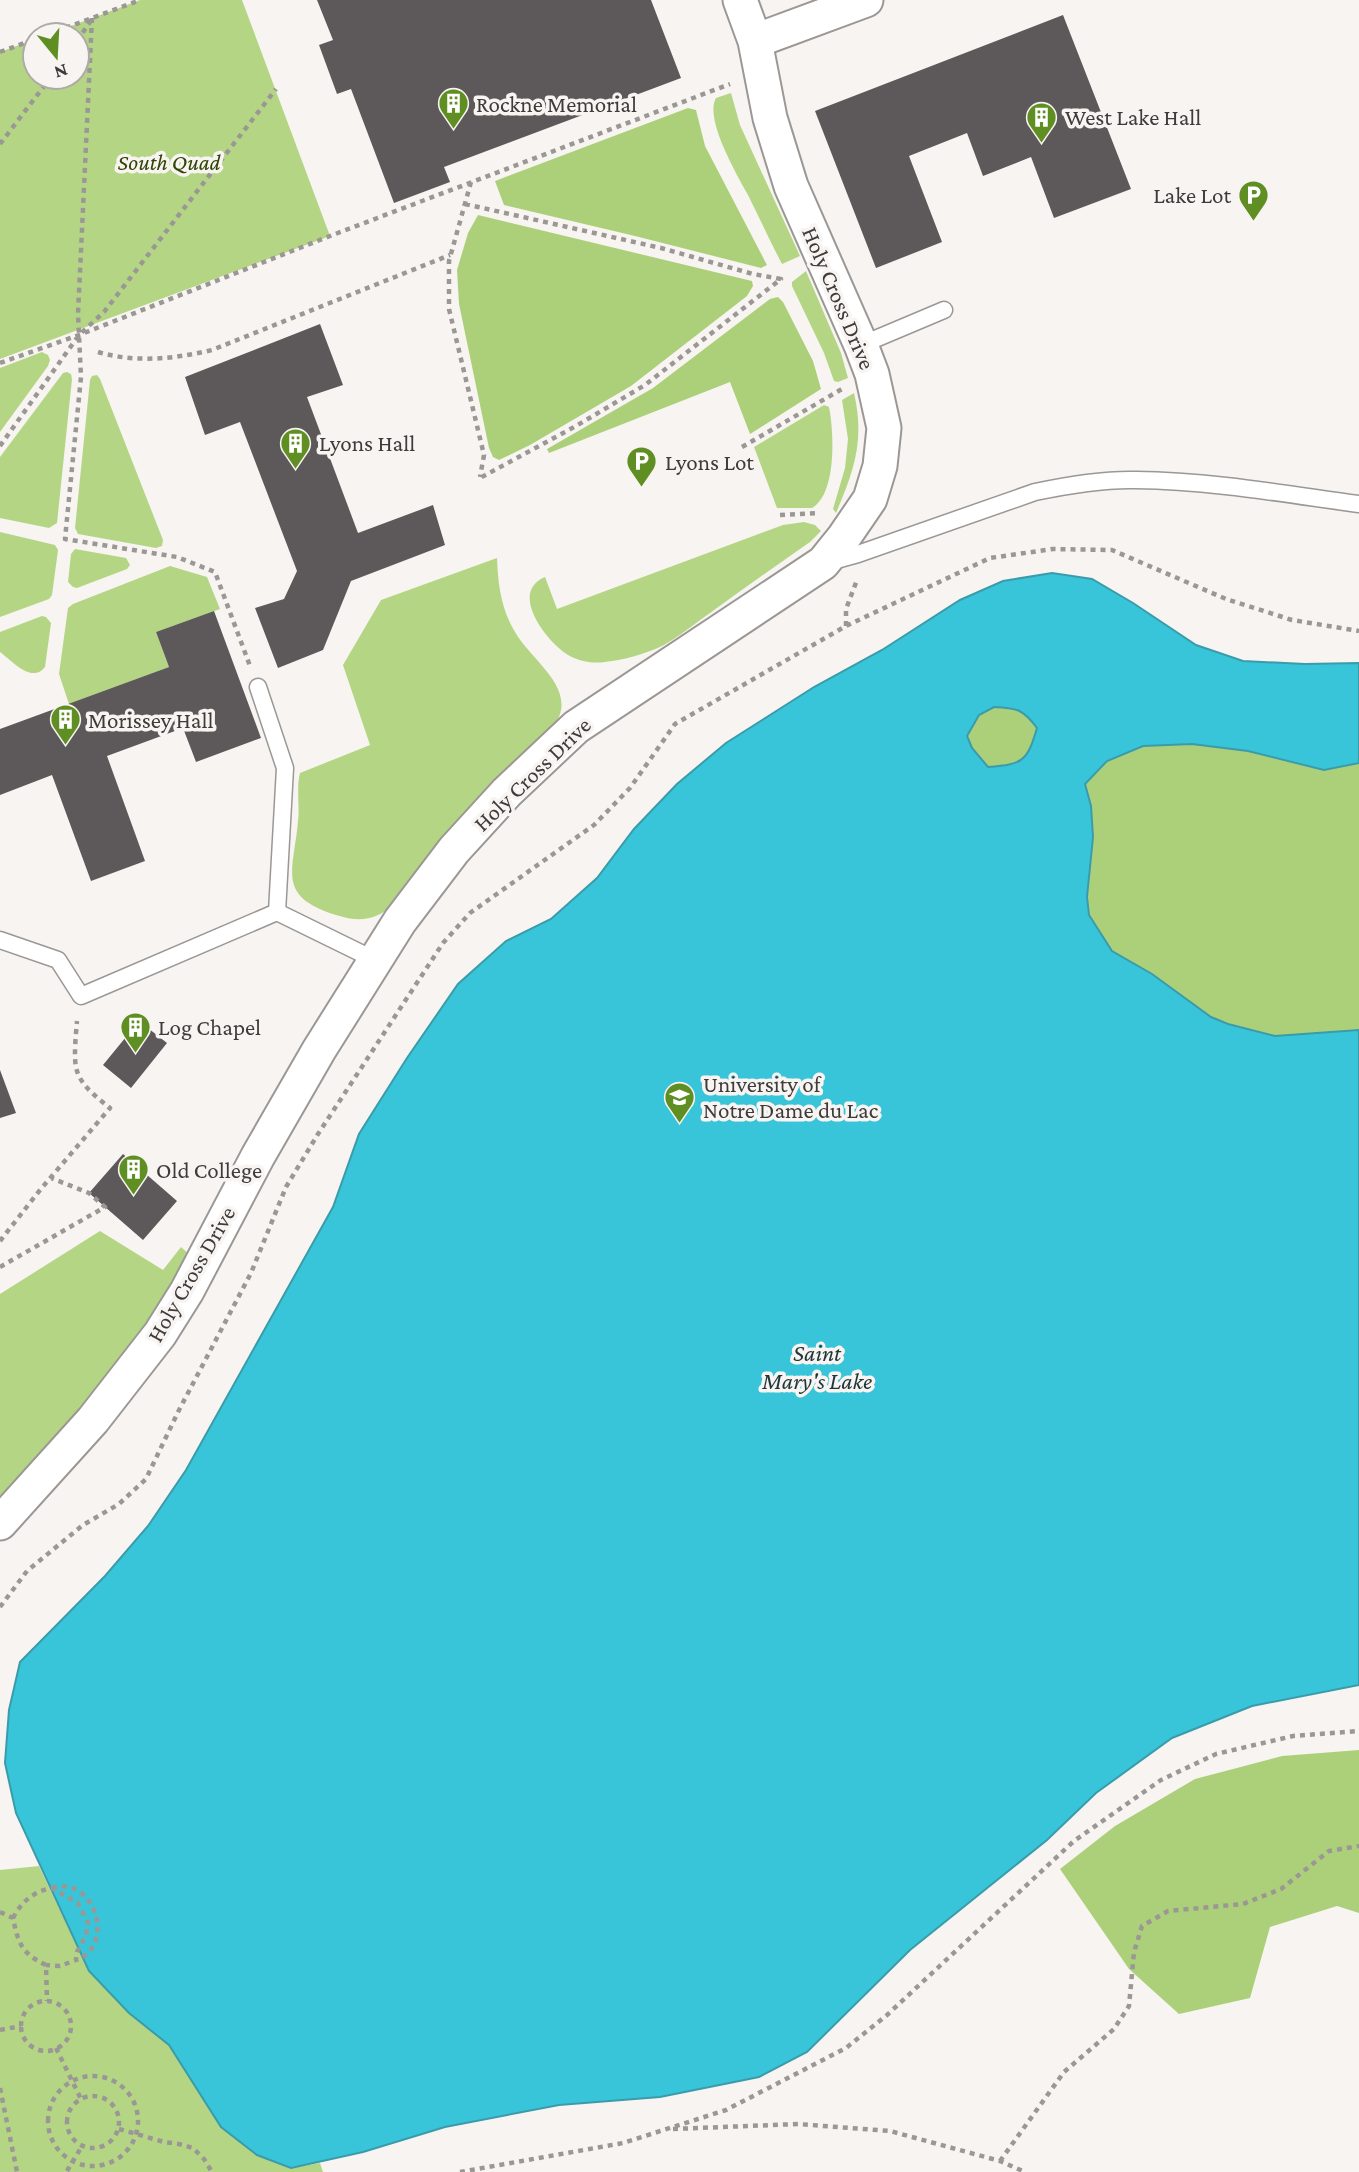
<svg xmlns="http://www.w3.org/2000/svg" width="1359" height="2172" font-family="'Crimson Pro',serif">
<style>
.green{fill:#b4d684}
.forest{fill:#acd07a}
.water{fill:#38c5da;stroke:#3a9caa;stroke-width:2;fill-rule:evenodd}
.building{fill:#5d595a}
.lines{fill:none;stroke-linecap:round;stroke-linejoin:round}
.lane-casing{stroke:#9b9794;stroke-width:19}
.street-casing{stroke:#9b9794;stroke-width:37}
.path{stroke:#9a9795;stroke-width:4.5;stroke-dasharray:5 5;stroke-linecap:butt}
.lane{stroke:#fff;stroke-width:16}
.street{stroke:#fff;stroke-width:33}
.labels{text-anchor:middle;stroke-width:7;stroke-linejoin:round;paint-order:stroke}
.poi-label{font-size:23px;fill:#3e3c3b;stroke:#f8f4f1;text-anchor:start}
.park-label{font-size:23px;font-style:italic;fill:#304505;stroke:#f8f4f1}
.street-label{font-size:23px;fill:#3e3c3b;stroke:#f8f4f1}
.water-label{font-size:24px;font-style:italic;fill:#1e3539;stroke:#f8f4f1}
</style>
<rect width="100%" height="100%" fill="#f8f4f1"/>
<path class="green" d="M140 0H242L330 236 0 359V52L35 39V77H77V35H47Z
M731 93 740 125 800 256 782 264C770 241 759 217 748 195 737 175 704 119 716 98Z
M806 271 841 353 848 378 838 382 834 381 824 353 792 286V282Z
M42 352 48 355 50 360 48 366 0 432V368Z
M67 372 71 374 72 379 57 523 49 528 0 518V457L63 373Z
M97 375 100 379 163 540 162 546 156 548 78 534 75 528 90 380 92 376Z
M854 393C865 440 854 471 836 513L833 509 845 468 848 439 842 400Z
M824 405 829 407C834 431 837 494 812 508H777L754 447Z
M804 522 815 525 821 531 810 542C777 565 743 589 710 613 694 624 679 637 662 646 645 654 624 660 605 662 592 664 576 661 565 653 545 639 509 592 545 577L557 609 783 525Z
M0 532 55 545 58 550 52 595 49 599 0 617Z
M75 549 126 558 130 565 127 569 77 588 73 587 68 582 71 554Z
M497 558C498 584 501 609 515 632 530 659 576 687 557 721L467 812 395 904C375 920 361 923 336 915 275 896 294 870 298 821 300 806 296 788 300 773L370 745 343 665 381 600Z
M170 566 207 577 220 609 156 632 169 667 69 704 59 674 68 608 73 604Z
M42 616 46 617 51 623 45 667C32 684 12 661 0 652V632Z
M100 1231 163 1270 181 1247 190 1255 127 1354 91 1403 0 1501V1294Z
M39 1866 89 1971 129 2013 169 2045 221 2127 291 2168 320 2163 323 2172H0V1870Z"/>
<path class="forest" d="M688 108 696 110 705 146 767 265 761 268 635 236 504 205 495 181Z
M478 215 752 281 753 286 747 296 631 386 530 445 499 460 493 457 489 448 459 304 457 270 468 233Z
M778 297 783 302 813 361 821 389 750 434 730 382 549 453 547 449 653 388 770 299Z
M994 707C1018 708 1023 709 1037 728 1027 762 1024 763 988 767L972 748 967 736 979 715Z
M1192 744 1248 751 1324 770 1359 763V1030L1275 1036 1228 1024 1211 1017 1152 974 1112 951 1089 915 1087 897 1093 837 1085 784 1107 761 1143 746Z
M1359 1750V1913L1337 1906 1270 1927 1250 1998 1179 2014 1129 1969 1060 1869 1115 1826 1195 1779 1282 1756Z"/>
<path class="water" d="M1052 573 1092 579 1133 603 1196 645 1243 661 1305 664 1359 663V763L1324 770 1248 751 1192 744 1143 746 1107 761 1085 784 1091 806 1093 837 1087 897 1089 915 1112 951 1152 974 1211 1017 1228 1024 1275 1036 1359 1030V1685L1252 1706 1172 1738 1096 1793 1047 1840 910 1950 807 2052 759 2077 660 2097 559 2105 445 2127 363 2152 291 2168 257 2155 221 2127 169 2045 129 2013 89 1971 16 1813 5 1763 9 1710 20 1662 105 1576 148 1526 186 1470 333 1207 359 1134 407 1058 458 984 506 941 551 919 597 878 634 829 677 784 726 743 814 687 882 650 960 600 1003 581ZM994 707C1017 708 1023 709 1037 728 1027 762 1023 764 988 767L972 748 967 736 979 715Z"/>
<path class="building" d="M317 0H651L681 78 444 167 450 182 394 203 351 89 337 94 319 45 333 40Z
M1063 15 1131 189 1054 218 1031 157 983 176 967 133 909 156 942 242 876 268 815 111Z
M320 324 343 385 307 397 358 533 433 505 445 545 351 581 323 650 278 668 255 608 284 599 297 571 240 422 205 435 185 377Z
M214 611 261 738 196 762 183 728 107 756 145 861 91 881 52 775 0 795V729L169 667 156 632Z
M139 1021 167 1043 131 1088 103 1065Z
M0 1070 16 1113 0 1118Z
M123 1154 177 1201 143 1240 89 1193Z"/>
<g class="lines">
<defs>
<path id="lane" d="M861 345 944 310
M829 562 858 554 1035 492C1068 485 1103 479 1136 480 1211 481 1285 494 1359 504
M258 687 285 768 277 912
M0 940 58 960 81 996 277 912 375 960"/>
<path id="street" d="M755 41 866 0
M0 1523 93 1420 160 1334 187 1291 258 1156 319 1050 400 921 454 850 507 792 576 727 823 563 844 537 870 499 880 466 884 428 872 374 861 345 791 186 770 118 755 41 740 0"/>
</defs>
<use href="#lane" class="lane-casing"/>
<use href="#street" class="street-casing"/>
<path class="path" d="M92 18 78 314 81 377 65 539 177 557 215 572 250 666
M47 35 140 0
M77 41 92 19
M0 52 35 39
M0 144 51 77
M471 182 449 261V309L484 455 480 477
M465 204 661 248 753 274 781 279 645 385 576 426 480 478
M98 352C136 363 174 359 212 350L450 255
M0 363 79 335 330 236 730 84
M0 446 79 335 104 312 276 89
M742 447 842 389
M780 515 819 513
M846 626V609L857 580
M0 1241 40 1190 110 1108C98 1098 82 1087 77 1071 73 1060 76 1034 77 1021
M0 1267 105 1207 89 1193 51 1178
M0 1607 27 1571 83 1525 119 1504 146 1479 178 1412 251 1273 286 1187 318 1134 443 943 470 913 594 825 630 788 675 724 846 626 990 558 1053 549 1112 550 1226 599 1292 620 1359 631
M52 1888C94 1874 117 1946 76 1960
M0 1912 13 1918C18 1943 22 1954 46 1965L47 2001
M13 1918C21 1902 34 1891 52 1888L78 1903 88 1923 86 1935 77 1952 76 1960 60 1966 46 1965
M21 2026a25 25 0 1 1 50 0a25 25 0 1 1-50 0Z
M0 2030 21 2026
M56 2048 81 2099
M48 2121a45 45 0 1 1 90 0a45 45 0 1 1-90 0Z
M0 2088 17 2172
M67 2122a26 26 0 1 1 52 0a26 26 0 1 1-52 0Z
M119 2129 164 2142 179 2144 193 2148 204 2159 212 2172
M673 2129 798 2124 890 2131 1000 2161 1025 2172
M1000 2161 1064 2072 1114 2029 1129 2006 1134 1952 1142 1926 1168 1911 1243 1904 1281 1889 1329 1851 1359 1846
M67 2171 82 2146
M460 2172 623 2143 726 2110 846 2048 887 2015 1074 1841 1161 1780 1216 1754 1293 1736 1359 1731"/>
<use href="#lane" class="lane"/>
<use href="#street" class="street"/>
</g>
<defs>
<symbol id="building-pin" viewBox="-11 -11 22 30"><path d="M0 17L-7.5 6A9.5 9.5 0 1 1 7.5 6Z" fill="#5f8e22" stroke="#f8f4f1"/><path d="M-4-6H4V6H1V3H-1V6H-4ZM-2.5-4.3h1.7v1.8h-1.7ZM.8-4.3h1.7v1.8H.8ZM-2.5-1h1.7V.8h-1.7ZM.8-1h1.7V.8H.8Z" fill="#fff"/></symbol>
<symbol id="parking-pin" viewBox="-11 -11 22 30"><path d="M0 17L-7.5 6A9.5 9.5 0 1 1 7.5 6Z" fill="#5f8e22" stroke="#f8f4f1"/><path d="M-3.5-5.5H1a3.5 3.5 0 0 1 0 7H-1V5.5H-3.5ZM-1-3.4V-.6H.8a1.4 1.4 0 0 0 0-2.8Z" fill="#fff"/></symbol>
<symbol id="university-pin" viewBox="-11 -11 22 30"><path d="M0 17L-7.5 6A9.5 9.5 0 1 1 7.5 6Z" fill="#5f8e22" stroke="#f8f4f1"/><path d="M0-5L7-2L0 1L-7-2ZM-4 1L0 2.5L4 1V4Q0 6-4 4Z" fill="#fff"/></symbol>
</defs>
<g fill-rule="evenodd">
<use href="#building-pin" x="436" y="86" width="35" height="47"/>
<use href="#building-pin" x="1024" y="100" width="35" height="47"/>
<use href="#parking-pin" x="1236" y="178" width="35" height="47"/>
<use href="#building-pin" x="278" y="426" width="35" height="47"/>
<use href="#parking-pin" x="624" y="444" width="35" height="47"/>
<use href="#building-pin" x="48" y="702" width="35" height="47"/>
<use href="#building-pin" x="118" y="1010" width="35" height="47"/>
<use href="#university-pin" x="662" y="1080" width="35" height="47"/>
<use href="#building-pin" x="116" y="1152" width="35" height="47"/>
</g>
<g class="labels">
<g class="poi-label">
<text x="476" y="112">Rockne Memorial</text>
<text x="1065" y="125">West Lake Hall</text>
<text x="1231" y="203" text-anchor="end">Lake Lot</text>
<text x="319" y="451">Lyons Hall</text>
<text x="665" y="470">Lyons Lot</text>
<text x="88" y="728">Morissey Hall</text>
<text x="158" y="1035">Log Chapel</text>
<text x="703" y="1092">University of<tspan x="703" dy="26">Notre Dame du Lac</tspan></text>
<text x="156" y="1178">Old College</text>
</g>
<g class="park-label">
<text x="169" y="170">South Quad</text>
</g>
<g class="street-label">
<text transform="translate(839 298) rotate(67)" y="8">Holy Cross Drive</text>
<text transform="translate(532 774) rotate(-44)" y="8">Holy Cross Drive</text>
<text transform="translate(191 1274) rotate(-60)" y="8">Holy Cross Drive</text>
</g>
<g class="water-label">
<text x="817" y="1361">Saint<tspan x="817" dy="28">Mary's Lake</tspan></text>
</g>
</g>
<g transform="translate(56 56) rotate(162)"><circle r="33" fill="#f8f4f1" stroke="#aeaaa8" stroke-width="2"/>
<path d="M0-5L12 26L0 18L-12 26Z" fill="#5f8e22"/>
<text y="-10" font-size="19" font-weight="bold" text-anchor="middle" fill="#3e3c3b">N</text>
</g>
</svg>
